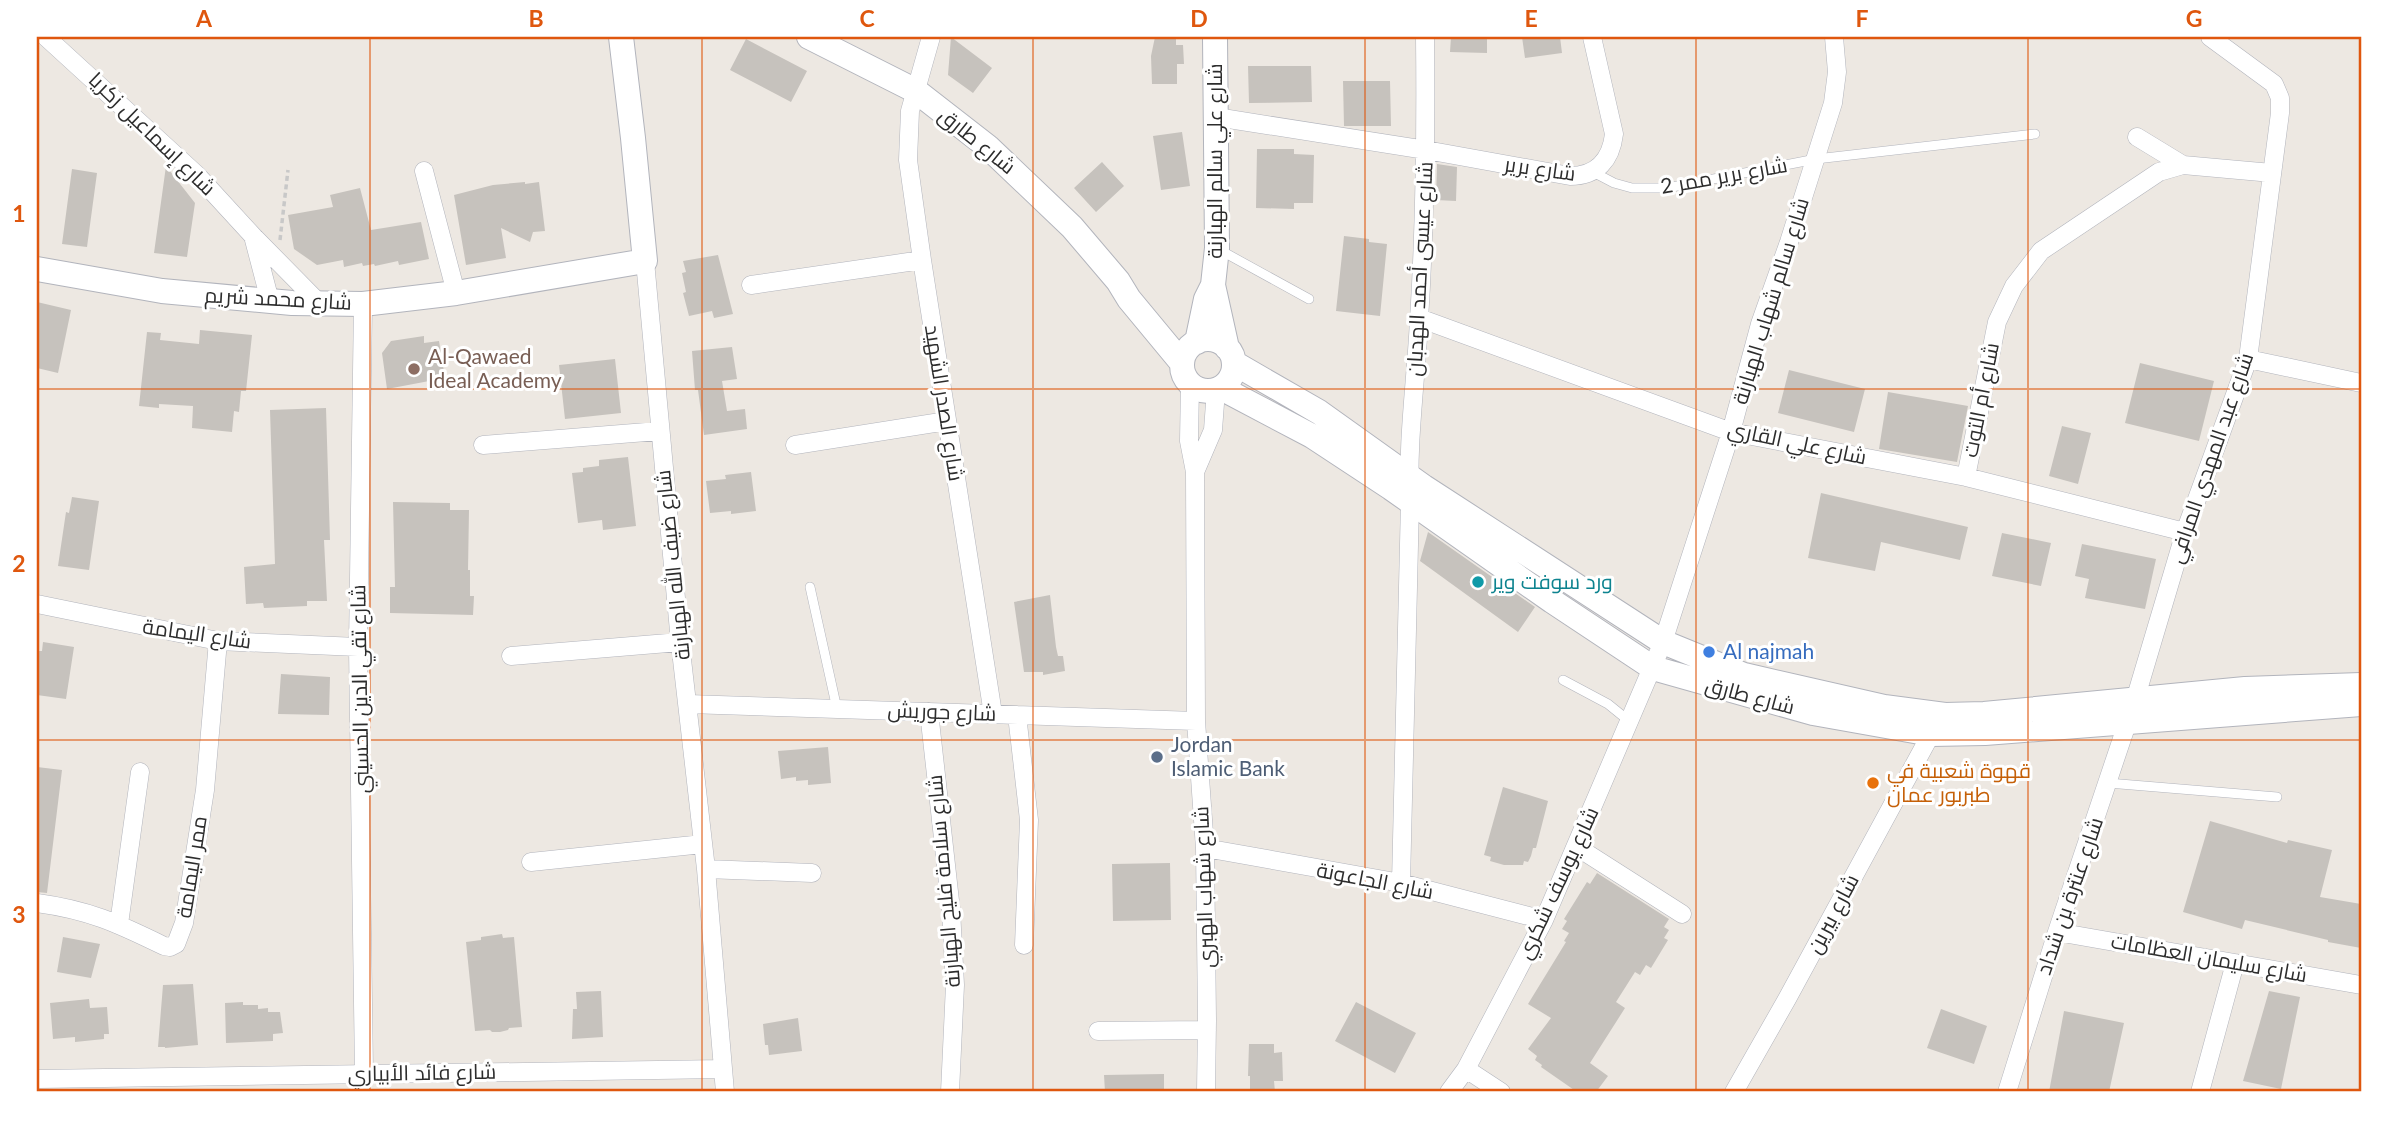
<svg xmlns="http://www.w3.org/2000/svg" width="2398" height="1129" font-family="Lato,Cairo,sans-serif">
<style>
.building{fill:#c6c2bd}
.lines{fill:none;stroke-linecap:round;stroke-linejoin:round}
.lane-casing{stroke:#b2b4bc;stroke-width:10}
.street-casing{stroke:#b2b4bc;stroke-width:19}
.secondary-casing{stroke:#b2b4bc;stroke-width:26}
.path{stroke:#c8c8c8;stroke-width:3.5;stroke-dasharray:5 3.5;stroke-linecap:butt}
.lane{stroke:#fff;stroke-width:9}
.street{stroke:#fff;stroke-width:18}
.secondary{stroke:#fff;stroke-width:24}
.grid{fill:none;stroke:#df570e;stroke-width:2;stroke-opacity:0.55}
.education-dot{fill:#8d6e63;stroke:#fff;stroke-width:2.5}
.culture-dot{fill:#0f9aa8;stroke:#fff;stroke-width:2.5}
.shop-dot{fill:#3f7fe0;stroke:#fff;stroke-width:2.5}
.service-dot{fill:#5c6f8a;stroke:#fff;stroke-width:2.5}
.food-dot{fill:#e8710a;stroke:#fff;stroke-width:2.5}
.labels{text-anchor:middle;stroke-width:6;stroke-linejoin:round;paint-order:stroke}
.street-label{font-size:21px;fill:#2d2d2d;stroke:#fff}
.education-label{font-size:21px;fill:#785e54;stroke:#fff;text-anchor:start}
.culture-label{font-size:21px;fill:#0d838f;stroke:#fff;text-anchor:start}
.shop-label{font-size:21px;fill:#366cbe;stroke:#fff;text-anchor:start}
.service-label{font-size:21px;fill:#4e5e75;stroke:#fff;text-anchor:start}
.food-label{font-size:21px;fill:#c56008;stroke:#fff;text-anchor:start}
.neatline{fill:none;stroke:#df570e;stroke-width:2.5}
.grid-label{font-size:23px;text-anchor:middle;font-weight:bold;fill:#df570e}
</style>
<rect width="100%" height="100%" fill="#ede8e2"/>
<path class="building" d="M951 37 992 68 973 93 948 75Z
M1155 37H1176V45H1183L1184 64H1177V84H1152L1151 56Z
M1451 37H1487V53L1450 52Z
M1522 37H1560L1562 53 1525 58Z
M746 39 807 71 791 102 730 70Z
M1248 66H1311L1312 102 1249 103Z
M1343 81H1390L1391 126H1344Z
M1182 132 1190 186 1161 190 1153 136Z
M1257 149H1294V154L1314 155 1313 203H1294V209L1256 208Z
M1102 162 1124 186 1096 212 1074 188Z
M1437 164 1457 167 1456 201 1436 200Z
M166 166 195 203 187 257 154 253Z
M72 169 97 173 87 247 62 244Z
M525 182V184L539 182 545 231 533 232 530 242 501 228 506 258 466 265 454 195 493 185Z
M360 188 371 230 421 222 429 259 399 265 398 261 375 266 374 264 363 266 362 263 344 267 343 260 317 265 294 249 288 215 333 207 330 195Z
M1344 236 1369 239V242L1387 244 1380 316 1336 311Z
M718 255 733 314 714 318 712 311 689 316 683 293 686 292 682 273 686 272 683 261Z
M37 302 71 310 58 373 37 368Z
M200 330 252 335 246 391H241L239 412 234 411 232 432 192 428 193 406 159 404V408L139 406 147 332 161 333 160 340 199 344Z
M424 336V343L439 341 445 378 387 389 382 353 391 341Z
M732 347 737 379 722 381 727 411 745 409 747 429 704 435 698 390H695L692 351Z
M615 359 621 413 565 419 559 365Z
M2140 363 2214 381 2199 441 2125 423Z
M1789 370 1865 389 1854 432 1778 413Z
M1888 392 1968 406 1957 462 1879 449Z
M326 408 330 540H324L327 601H307V606L264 608 263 603 246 604 244 567 275 564 270 410Z
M2062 426 2091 433 2078 484 2049 476Z
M628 457 636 526 603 530 602 520 578 523 572 473 583 472V468L599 466V460Z
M751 472 756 511 731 514V511L710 513 706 481 726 479 725 475Z
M1821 493 1968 527 1960 560 1881 542 1875 571 1808 558Z
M72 497 99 501 89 570 58 566 66 512 69 513Z
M393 502 450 503V510H469L468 570H470V596H474L473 615 390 613V587H395Z
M1428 532 1535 607 1518 632 1420 561Z
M2002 533 2051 543 2041 586 1992 576Z
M2082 544 2156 559 2145 609 2085 598 2089 579 2075 576Z
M1050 595 1056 647 1058 656H1063L1065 671 1043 675V672H1024L1014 602Z
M43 642 74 647 66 699 37 695V658L38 651H42Z
M281 674 330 677 329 715 278 714Z
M828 747 831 783 808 785V780L796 781V777L781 779 778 751Z
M37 767 62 770 47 893 37 892Z
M1503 787 1548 801 1536 848H1533L1531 856 1528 862 1524 861 1523 865H1504L1490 861 1491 857 1484 855Z
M2210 821 2287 843 2288 840 2332 850 2320 897 2361 904V948L2328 942V940L2245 920 2242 929 2183 912Z
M1170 863 1171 920 1113 921 1112 864Z
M1597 873 1669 919 1664 927 1669 930 1664 938 1668 940 1651 968 1646 965 1640 975 1635 972 1616 1002 1625 1008 1590 1063 1608 1076 1596 1092H1577L1541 1067 1542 1065 1535 1060 1537 1056 1528 1049 1551 1018 1528 1004 1566 942 1564 941 1569 933 1562 929 1567 921 1564 919 1587 882 1590 884Z
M502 934 503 938 514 937 522 1027 509 1028 508 1030 500 1032H492L490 1030 475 1031 466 942 481 940V937Z
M63 937 100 944 91 978 57 972Z
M193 984 198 1045 165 1048V1047H158L163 985Z
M601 991 603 1037 572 1039 573 1009H577L576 992Z
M2269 991 2300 997 2281 1089 2243 1081Z
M89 999 90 1008 107 1007 109 1034H104V1039L75 1042V1037L53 1039 50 1003Z
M243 1002V1005H258V1009L268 1008V1012H280L283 1033 273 1034V1041L226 1043 225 1003Z
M1356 1002 1416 1033 1395 1073 1335 1041Z
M1941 1009 1987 1026 1974 1064 1927 1048Z
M2064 1011 2124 1023 2109 1092H2049Z
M798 1018 802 1051 769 1055 768 1045H765L763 1024Z
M1249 1044H1274V1053L1282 1052 1283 1081H1274L1275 1092H1250V1076H1248Z
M1164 1074V1092H1105L1104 1075Z"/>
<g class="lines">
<defs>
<path id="lane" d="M1593 172 1614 183 1632 188H1667L1816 159 2035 134
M1218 249 1309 299
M810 587 837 709
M1563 680 1608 704 1629 721
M2108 783 2277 797"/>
<path id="street" d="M46 37 197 175 253 236 320 304
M931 37 910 111 908 160 922 260 993 714
M1216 117 1426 150 1570 176C1597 176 1611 160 1614 134L1592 37
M2137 137 2183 165
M424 171 456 293
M253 236 270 301
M645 261 680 642 706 869 725 1092
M751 285 922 260
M363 304 358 647 364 1073
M1419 318 1731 432 1966 477 2185 532
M2248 359 2361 383
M1190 384 1189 441 1195 472 1196 721 1205 848 1207 1020 1206 1092
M483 445 659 431
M795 445 947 421
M1195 472 1213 430 1216 390
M1966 477 1997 322 2014 286 2041 251 2159 172 2183 165 2272 173
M37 604 218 641 358 647
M511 656 680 642
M688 704 1196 721
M929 712 951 910 955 985 950 1092
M1017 715 1029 820 1024 945
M1577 847 1682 914
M1205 848 1401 883 1544 920
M531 862 703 844
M706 869 812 873
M1401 883 1410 502C1407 442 1416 381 1419 320 1425 226 1426 131 1425 37
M37 903C89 910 117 923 164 946L170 947 176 944 184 923 205 790 218 641
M119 924 140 772
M2057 932 2361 985
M1098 1031 1207 1030
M1466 1069 1501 1092
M37 1079 723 1069
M1449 1092 1466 1069 1544 920 1663 642 1731 432 1760 324 1789 242 1833 103 1837 72 1834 37
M1734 1092 1787 999 1931 734
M2007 1092 2057 932 2135 700 2185 532 2248 359 2280 113V98L2274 84 2210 37
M2200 1092 2235 963"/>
<path id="secondary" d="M809 37 916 91 988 147 1072 227 1118 281 1129 299 1182 363
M1215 37 1217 248 1213 285 1227 348
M37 269 162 291 292 303 363 304 456 293 645 261 633 138 621 37
M1182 365a26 26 0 1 1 52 0a26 26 0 1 1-52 0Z
M1197 342 1206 299 1213 285
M1234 363 1319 412 1424 487 1663 642 1744 675 1884 707 1945 715 1984 714 2245 689 2361 685
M1221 388 1312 436 1391 488 1552 601 1653 668 1813 713 1931 734 1985 733 2361 704"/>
</defs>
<use href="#lane" class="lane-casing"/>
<use href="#street" class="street-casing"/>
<use href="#secondary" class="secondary-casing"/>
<path class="path" d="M280 240 288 170"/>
<use href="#lane" class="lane"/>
<use href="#street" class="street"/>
<use href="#secondary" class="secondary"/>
</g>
<path class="grid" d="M370 37V1092M702 37V1092M1033 37V1092M1365 37V1092M1696 37V1092M2028 37V1092M37 389H2361M37 740H2361"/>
<circle class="education-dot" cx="414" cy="369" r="7"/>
<circle class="culture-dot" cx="1478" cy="582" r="7"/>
<circle class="shop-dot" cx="1709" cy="652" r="7"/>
<circle class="service-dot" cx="1157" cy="757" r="7"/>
<circle class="food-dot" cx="1873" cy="783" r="7"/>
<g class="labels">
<g class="street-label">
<text transform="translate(152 134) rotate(44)" y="7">شارع إسماعيل زكريا</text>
<text transform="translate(977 141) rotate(39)" y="7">شارع طارق</text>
<text transform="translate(1215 161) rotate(-90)" y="7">شارع علي سالم الهبارنة</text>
<text transform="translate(1540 169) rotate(8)" y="7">شارع برير</text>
<text transform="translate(1724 176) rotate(-10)" y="7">شارع برير ممر 2</text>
<text transform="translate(1420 269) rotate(-87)" y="7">شارع عيسى أحمد الهدبان</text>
<text transform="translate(278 299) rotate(3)" y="7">شارع محمد شريم</text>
<text transform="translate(1771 301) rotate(-73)" y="7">شارع سالم شهاب الهبارنة</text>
<text transform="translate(1981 400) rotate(-79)" y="7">شارع أم التوت</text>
<text transform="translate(944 403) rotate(81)" y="7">شارع الصدر الشهيد</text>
<text transform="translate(1797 443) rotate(12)" y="7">شارع علي القاري</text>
<text transform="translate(2211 458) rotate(-71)" y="7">شارع عبد المهدي المرافي</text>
<text transform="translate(673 565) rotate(-96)" y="7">شارع ضيف الله الهبارنة</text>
<text transform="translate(197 634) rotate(8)" y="7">شارع اليمامة</text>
<text transform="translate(360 689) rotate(-91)" y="7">شارع تقي الدين الحسيني</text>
<text transform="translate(1750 696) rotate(15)" y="7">شارع طارق</text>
<text transform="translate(942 712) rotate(2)" y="7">شارع جوريش</text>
<text transform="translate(192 867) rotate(-81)" y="7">ممر اليمامة</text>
<text transform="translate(944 881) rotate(-95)" y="7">شارع سلامة فليح الهبارنة</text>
<text transform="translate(1375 881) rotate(11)" y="7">شارع الجاعونة</text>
<text transform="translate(1558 883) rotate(-65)" y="7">شارع يوسف شكري</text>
<text transform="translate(1204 887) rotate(-92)" y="7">شارع شهاب الهبري</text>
<text transform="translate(2070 896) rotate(-71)" y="7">شارع عنترة بن شداد</text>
<text transform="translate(1833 914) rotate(-62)" y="7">شارع بيرين</text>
<text transform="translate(2209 958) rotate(10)" y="7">شارع سليمان العظامات</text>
<text transform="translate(422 1073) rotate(-1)" y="7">شارع فائد الأبياري</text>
</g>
<g class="education-label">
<text x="428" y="364">Al-Qawaed<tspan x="428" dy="24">Ideal Academy</tspan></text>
</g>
<g class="culture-label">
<text x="1492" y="589">ورد سوفت وير</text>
</g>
<g class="shop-label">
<text x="1723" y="659">Al najmah</text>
</g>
<g class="service-label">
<text x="1171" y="752">Jordan<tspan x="1171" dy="24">Islamic Bank</tspan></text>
</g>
<g class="food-label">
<text x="1887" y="778">قهوة شعبية في<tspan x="1887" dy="24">طبربور عمان</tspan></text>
</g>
</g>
<rect width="2398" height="1129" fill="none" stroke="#ffffff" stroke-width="77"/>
<rect x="38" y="38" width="2322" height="1052" class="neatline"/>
<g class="grid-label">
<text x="204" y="27">A</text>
<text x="536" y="27">B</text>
<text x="867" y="27">C</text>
<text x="1199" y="27">D</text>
<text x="1531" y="27">E</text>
<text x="1862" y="27">F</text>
<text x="2194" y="27">G</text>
<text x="19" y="222">1</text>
<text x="19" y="572">2</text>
<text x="19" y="923">3</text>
</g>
</svg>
